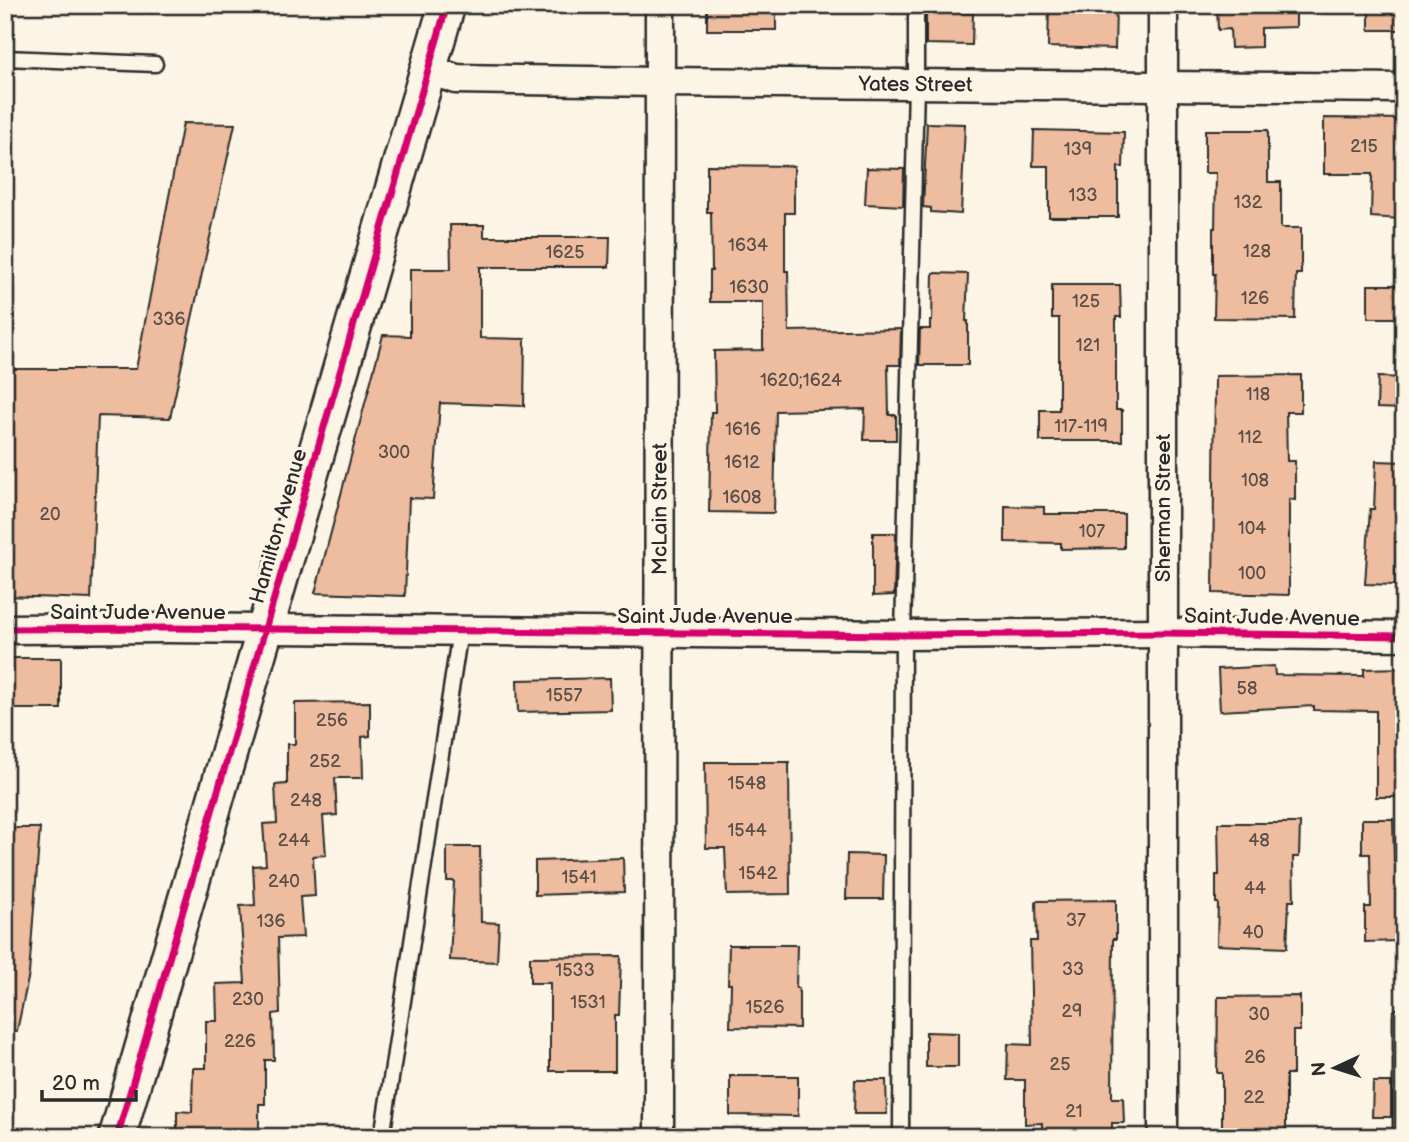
<svg xmlns="http://www.w3.org/2000/svg" width="1409" height="1142" font-family="'Balsamiq Sans',sans-serif">
<style>
.building{fill:#eebc9e;stroke:#2b2b2b;stroke-width:2}
.lines{fill:none;stroke-linecap:round;stroke-linejoin:round}
.service-casing{stroke:#2b2b2b;stroke-width:19}
.minor-casing{stroke:#2b2b2b;stroke-width:33}
.tertiary-casing{stroke:#2b2b2b;stroke-width:40}
.service{stroke:#fcf5e5;stroke-width:14}
.minor{stroke:#fcf5e5;stroke-width:28}
.tertiary{stroke:#fcf5e5;stroke-width:35}
.cycleway-casing{stroke:#fcf5e5;stroke-width:11}
.cycleway{stroke:#d6006c;stroke-width:7}
.labels{text-anchor:middle;stroke-width:6;stroke-linejoin:round;paint-order:stroke}
.number-label{font-size:18px;fill:#5c4f48}
.street-label{font-size:21px;fill:#2b2b2b;stroke:#fcf5e5}
</style>
<rect width="100%" height="100%" fill="#fcf5e5"/>
<filter id="ink" filterUnits="userSpaceOnUse"><feTurbulence type="fractalNoise" baseFrequency=".0143" numOctaves="2"/><feDisplacementMap in="SourceGraphic" scale="14" xChannelSelector="R" yChannelSelector="G"/><feConvolveMatrix kernelMatrix="1 2 1 2 8 2 1 2 1" color-interpolation-filters="sRGB"/></filter>
<g filter="url(#ink)">
<path class="building" d="M707 5H776V30H707Z
M1296 5V27L1261 28V47L1231 48 1230 29 1218 30 1217 6Z
M1369 5H1404V30H1369Z
M1049 6 1116 8 1115 49 1048 47Z
M926 12 973 13 972 45 926 44Z
M1324 118 1404 119V174L1401 219 1371 217 1372 174H1324Z
M183 123 235 124 170 418 98 416 91 599 5 596V369H136Z
M927 123 965 124 961 214 931 212V208L923 207Z
M1034 130 1124 132 1123 167H1118V217H1049V166H1033Z
M1205 130H1268V182H1281V228H1301V274H1296L1295 319 1214 318 1215 274H1213V228H1215L1216 173H1205Z
M707 165 794 166V213H785V271H788L789 331 901 329 900 365H888L889 415H896V440H864L865 409 776 411 774 513 709 512 711 412H715L714 351 763 350V302H710V271H712L711 212H707Z
M867 168 904 169 903 206 865 204Z
M450 225H484V237H610L609 267H480V338L525 339 524 406 440 403 433 499 409 498 405 596 315 593 383 335 410 336V269H451Z
M933 273 968 274 966 321H968V365H919L920 329H930V321H932Z
M1052 285H1120L1121 317H1116V410H1122V441H1040V410H1059V318H1052Z
M1368 285H1403V318H1368Z
M1301 375V412H1286L1287 461H1295V500L1289 499V595L1213 593 1215 376Z
M1378 377 1404 378V409L1377 408Z
M1376 461 1404 462V493H1401L1399 531 1397 530 1395 585 1365 584 1370 509H1374Z
M1005 506 1044 507V514H1124V548L1061 549V543L1005 542Z
M873 533H896L894 595 873 596Z
M5 658H61V709H5Z
M1274 666 1275 675 1364 676V669L1404 668V797H1376V711L1314 710V706L1220 711 1218 669Z
M610 678 611 710 518 712 517 680Z
M370 702V736L362 737 363 778H335L337 815 323 816 326 855 313 856 315 896 300 897 303 937 278 938 280 1013 273 1014 274 1060H265V1104H259V1137H177V1111L192 1112 193 1068H206V1021H217L216 984 245 983 240 906 255 905 253 866 266 865 263 824 277 823 275 785 287 784V744H295V703Z
M705 762H789L790 894 727 895 725 848H706Z
M1362 819H1393L1394 862H1402L1403 897H1397V941L1365 942V907H1371L1370 854H1362Z
M1218 823H1300L1299 857H1293L1294 901H1289L1287 948 1217 945 1218 903H1216V875H1219Z
M5 828H40L29 974 17 1031 5 1030Z
M447 847H480L481 922 499 923 497 962 450 960 454 881H447Z
M847 854 884 855 883 899H846Z
M623 858 624 892 535 895V861Z
M1116 900V939H1113L1112 1098H1123L1124 1123H1112V1137H1042V1123L1025 1124V1080H1007L1008 1044 1032 1045 1030 941H1037L1036 901Z
M729 945H797L796 988H799V1028L730 1027 731 984H728Z
M621 956 619 1015H615V1071H550V983H530V957Z
M1300 996V1031H1293V1074H1286V1137H1222V1073H1217L1218 997Z
M926 1032 958 1033V1067H926Z
M730 1076H798V1116L730 1115Z
M855 1080H886L887 1114H854Z
M1373 1082H1391V1117H1372Z"/>
<g class="lines">
<defs>
<path id="service" d="M5 58 155 64
M382 1137 460 631
M901 1137 903 635 916 84V5
M1401 1137V1016L1404 1015"/>
<g id="minor">
<path id="s1" d="M429 70 456 79 660 82 1404 88"/>
<path d="M5 629 167 628 903 635 1163 633 1404 636"/>
<path id="s2" d="M659 1137 660 5"/>
<path d="M1163 1137V5"/>
</g>
<path id="tertiary" d="M117 1137 447 5"/>
</defs>
<use href="#service" class="service-casing"/>
<use href="#minor" class="minor-casing"/>
<use href="#tertiary" class="tertiary-casing"/>
<use href="#service" class="service"/>
<use href="#minor" class="minor"/>
<use href="#tertiary" class="tertiary"/>
<defs>
<path id="cycleway" d="M5 629 167 628 903 635 1163 633 1404 636
M117 1137 447 5"/>
</defs>
<use href="#cycleway" class="cycleway-casing"/>
<use href="#cycleway" class="cycleway"/>
</g>
</g>
<g class="labels">
<g class="number-label">
<text x="1364" y="152">215</text>
<text x="1078" y="155">139</text>
<text x="1083" y="201">133</text>
<text x="1248" y="208">132</text>
<text x="748" y="251">1634</text>
<text x="1257" y="257">128</text>
<text x="565" y="258">1625</text>
<text x="749" y="293">1630</text>
<text x="1255" y="304">126</text>
<text x="1086" y="307">125</text>
<text x="169" y="325">336</text>
<text x="1088" y="351">121</text>
<text x="801" y="386">1620;1624</text>
<text x="1258" y="400">118</text>
<text x="1081" y="432">117-119</text>
<text x="743" y="435">1616</text>
<text x="1250" y="443">112</text>
<text x="394" y="458">300</text>
<text x="742" y="468">1612</text>
<text x="1255" y="486">108</text>
<text x="742" y="503">1608</text>
<text x="50" y="520">20</text>
<text x="1252" y="534">104</text>
<text x="1092" y="537">107</text>
<text x="1252" y="579">100</text>
<text x="1247" y="694">58</text>
<text x="564" y="701">1557</text>
<text x="332" y="726">256</text>
<text x="325" y="767">252</text>
<text x="747" y="789">1548</text>
<text x="306" y="806">248</text>
<text x="747" y="836">1544</text>
<text x="294" y="846">244</text>
<text x="1259" y="846">48</text>
<text x="758" y="879">1542</text>
<text x="579" y="883">1541</text>
<text x="284" y="887">240</text>
<text x="1255" y="894">44</text>
<text x="1076" y="926">37</text>
<text x="271" y="927">136</text>
<text x="1253" y="938">40</text>
<text x="1073" y="975">33</text>
<text x="575" y="976">1533</text>
<text x="248" y="1005">230</text>
<text x="588" y="1008">1531</text>
<text x="765" y="1013">1526</text>
<text x="1072" y="1017">29</text>
<text x="1259" y="1020">30</text>
<text x="240" y="1047">226</text>
<text x="1255" y="1063">26</text>
<text x="1060" y="1070">25</text>
<text x="1254" y="1103">22</text>
<text x="1074" y="1117">21</text>
</g>
<g class="street-label">
<text dy="7" stroke="none"><textPath href="#s1" startOffset="488">Yates Street</textPath></text>
<text dy="7" stroke="none"><textPath href="#s2" startOffset="628">McLain Street</textPath></text>
<text transform="translate(1163 508) rotate(-90)" y="7">Sherman Street</text>
<text transform="translate(278 526) rotate(-74)" y="7">Hamilton Avenue</text>
<text x="138" y="619">Saint Jude Avenue</text>
<text x="705" y="623">Saint Jude Avenue</text>
<text transform="translate(1272 617) rotate(1)" y="7">Saint Jude Avenue</text>
</g>
</g>
<rect width="1409" height="1142" fill="none" stroke="#fcf5e5" stroke-width="28"/>
<rect x="14" y="14" width="1381" height="1114" fill="none" stroke="#2b2b2b" stroke-width="2.5" filter="url(#ink)"/>
<g transform="translate(1335 1068) rotate(266)" stroke="#fcf5e5" stroke-width="5" paint-order="stroke">
<path d="M0-5L12 26L0 18L-12 26Z" fill="#2b2b2b"/>
<text y="-10" font-size="19" font-weight="bold" text-anchor="middle" fill="#2b2b2b">N</text>
</g>
<path d="M42 1090v10h94v-10" fill="none" stroke="#2b2b2b" stroke-width="3.5"/>
<text x="52" y="1090" font-size="21" fill="#2b2b2b" stroke="#fcf5e5" stroke-width="5" paint-order="stroke">20 m</text>
</svg>
